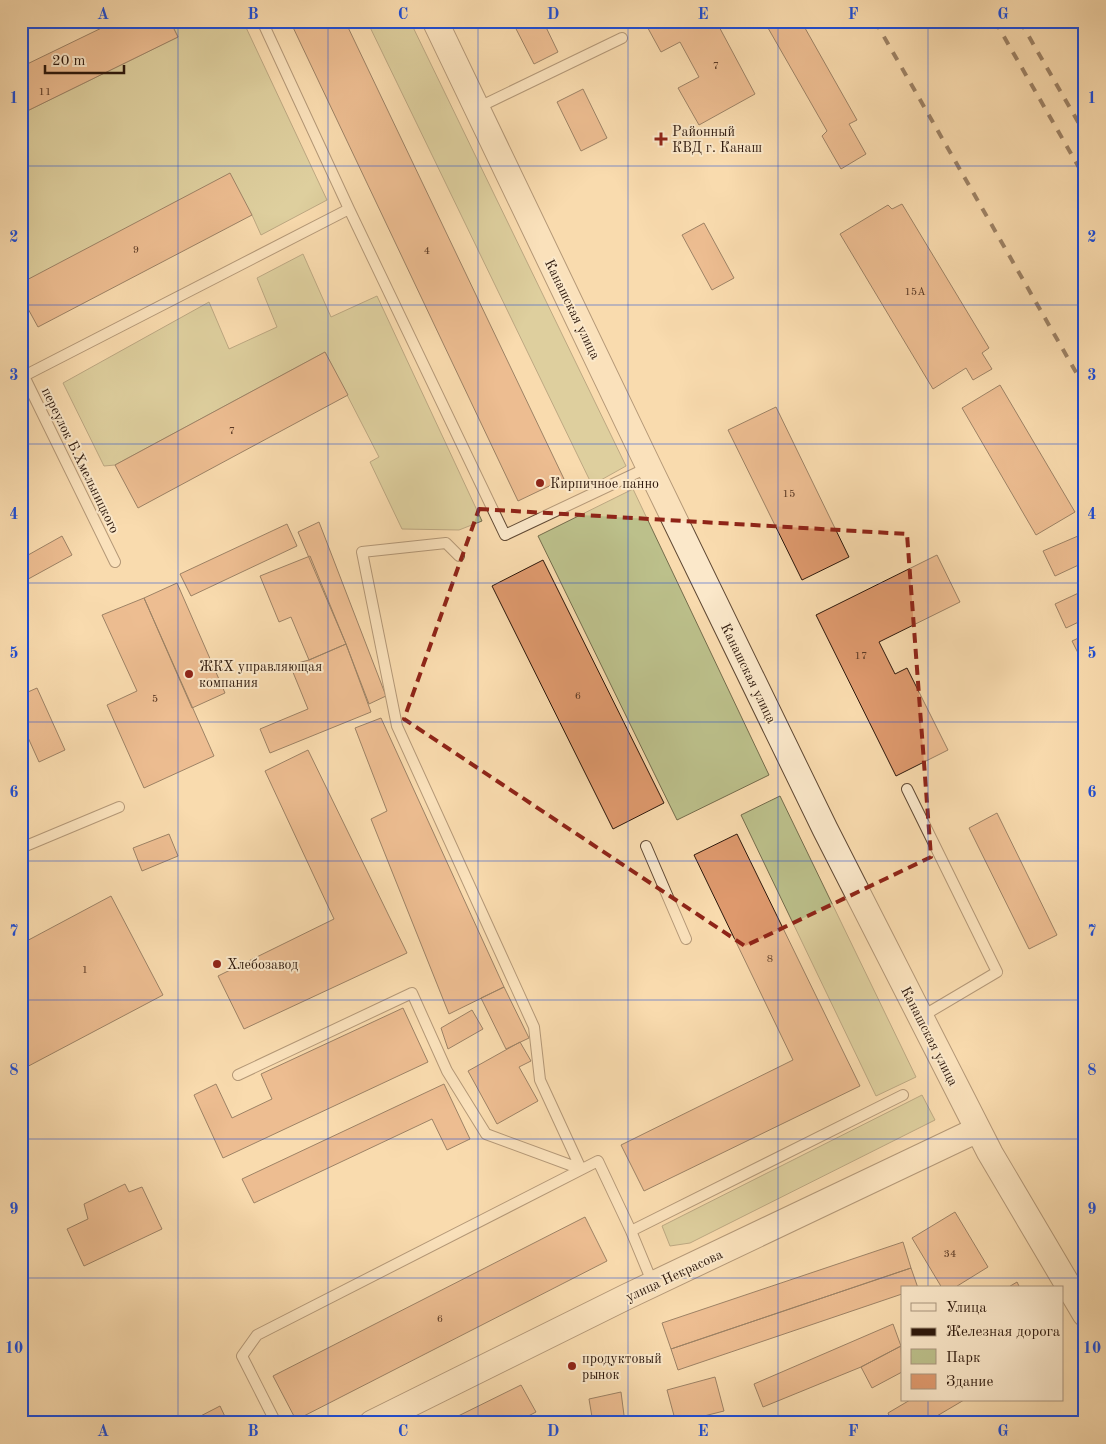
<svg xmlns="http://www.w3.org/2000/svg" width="1106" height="1444" font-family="'Old Standard TT',serif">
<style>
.green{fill:#bcc08b;stroke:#746c4c}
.building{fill:#de996d;stroke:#2d180c}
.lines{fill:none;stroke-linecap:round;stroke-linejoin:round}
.service-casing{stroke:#604934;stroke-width:12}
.tertiary-casing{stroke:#604934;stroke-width:27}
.service{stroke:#fbe8ca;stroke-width:10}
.tertiary{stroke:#fbe8ca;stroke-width:25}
.rail{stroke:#2d180c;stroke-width:4;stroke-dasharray:9 9;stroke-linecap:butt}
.marked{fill:none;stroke:#8f2418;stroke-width:4;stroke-dasharray:10 6;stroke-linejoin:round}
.grid{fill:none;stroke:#1d4ed8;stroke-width:1;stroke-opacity:0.55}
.poi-dot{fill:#8f2418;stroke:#fbe8ca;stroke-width:2}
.labels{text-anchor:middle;stroke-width:4;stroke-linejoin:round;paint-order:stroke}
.number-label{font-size:11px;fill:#593824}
.poi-label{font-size:14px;fill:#2d180c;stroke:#fbe8ca;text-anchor:start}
.street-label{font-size:14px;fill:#2d180c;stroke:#fbe8ca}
.neatline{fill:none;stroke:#1d4ed8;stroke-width:2}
.grid-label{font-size:16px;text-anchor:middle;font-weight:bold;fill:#1d4ed8}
</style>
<rect width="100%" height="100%" fill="#f9dbae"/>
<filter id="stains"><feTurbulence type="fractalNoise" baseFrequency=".004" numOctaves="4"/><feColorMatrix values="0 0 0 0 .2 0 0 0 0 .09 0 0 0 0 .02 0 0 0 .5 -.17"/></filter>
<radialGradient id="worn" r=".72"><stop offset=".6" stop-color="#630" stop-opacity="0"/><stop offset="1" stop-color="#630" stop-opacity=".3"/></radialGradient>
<path class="green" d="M170 21H243L327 200 261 235 252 215 21 283V114L178 37Z
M367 21H410L626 466 592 485Z
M303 254 331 317 377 296 482 521 459 530 402 529 370 462 379 457 325 352 115 465 104 466 63 383 209 302 229 349 277 327 257 278Z
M633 489 769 775 677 820 538 536Z
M780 796 916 1077 876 1096 741 815Z
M922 1095 935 1120 690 1243 670 1246 662 1226Z"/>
<path class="building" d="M116 21H170L178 37 21 114V67Z
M290 21H345L564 479 518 501Z
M512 21H543L558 52 534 64Z
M644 21H716L755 94 699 125 678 88 699 77 680 42 661 52Z
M764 21H801L857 120 849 124 866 154 841 169 822 136 827 131Z
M583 89 607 138 581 151 557 102Z
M230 173 252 215 38 327 21 296V283Z
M902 204 989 348 982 353 992 369 973 380 966 368 933 389 840 234 888 205 892 209Z
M704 223 734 278 712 290 682 235Z
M325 352 348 395 138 508 115 465Z
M1000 385 1075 512 1036 535 962 408Z
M776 407 849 557 802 580 728 430Z
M319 522 386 696 369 704 346 644 298 532Z
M287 524 297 546 191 596 180 574Z
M1085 533V562L1055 576 1043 551Z
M62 536 72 555 21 583V559Z
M937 555 960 602 879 642 895 674 907 668 948 750 896 776 816 615Z
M310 556 346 644 309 660 291 617 279 622 260 576Z
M543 560 664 803 613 829 492 586Z
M177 583 225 693 192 708 144 598Z
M1085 590V619L1066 628 1055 604Z
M144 598 214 756 144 788 107 705 137 691 102 615Z
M1085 635V667L1072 641Z
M346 644 371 712 270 753 260 729 308 709 290 665 309 660Z
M37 688 65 750 39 762 21 722V695Z
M381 718 504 987 449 1014 371 819 387 811 355 728Z
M308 750 407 953 244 1029 218 976 334 919 265 771Z
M997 813 1057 935 1029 949 969 828Z
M169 834 178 856 142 871 133 848Z
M737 834 860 1086 644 1191 621 1145 793 1060 694 855Z
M111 896 163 995 21 1070V944Z
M504 987 529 1038 506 1049 481 998Z
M403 1008 428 1062 223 1158 194 1095 216 1084 232 1118 272 1099 261 1074Z
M472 1010 483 1029 448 1049 441 1028Z
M520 1042 531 1061 519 1067 538 1101 497 1124 468 1071Z
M444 1084 470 1139 447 1150 432 1119 254 1203 242 1179Z
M125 1184 129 1192 142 1187 162 1229 84 1266 67 1229 88 1219 84 1204Z
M955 1212 988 1267 954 1288H942L912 1238Z
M585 1217 607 1261 296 1420 273 1376Z
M903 1242 911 1268 671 1349 662 1323Z
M911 1268 918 1288H902V1294L678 1370 671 1349Z
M1017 1282 1020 1288H1007Z
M893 1324 901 1346 861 1367 763 1407 754 1384Z
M901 1346 902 1372 872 1388 861 1367Z
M715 1377 724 1411 676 1423 667 1390Z
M521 1385 536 1412 515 1423H444Z
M621 1392 625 1423H593L589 1399Z
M910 1400H964L925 1423H892L888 1413Z
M220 1406 228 1423H187Z
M1081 1415 1085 1423H1069Z"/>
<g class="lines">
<defs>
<path id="service" d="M262 21 349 209 505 535 649 467
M477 108 622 38
M21 370 115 562
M24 376 349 209
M459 556 446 543 362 552 397 726 534 1027 540 1080 581 1169
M907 789 997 972 921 1017
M646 846 686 939
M21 848 119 807
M238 1075 412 993 447 1071 486 1134 581 1169
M631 1231 903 1095
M276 1423 242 1356 257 1335 598 1161 631 1231 653 1284"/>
<path id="tertiary" d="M435 21 649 467 825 829 990 1153 1085 1314
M372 1423 628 1296 977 1130"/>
</defs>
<use href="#service" class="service-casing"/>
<use href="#tertiary" class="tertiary-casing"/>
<use href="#service" class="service"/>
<use href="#tertiary" class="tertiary"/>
<path class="rail" d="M875 21 1085 388
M995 21 1085 178
M1020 21 1085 134"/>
</g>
<path d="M0 0H1106V1444H0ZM479 509 907 534 931 857 745 946 404 719Z" fill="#f9dbae" fill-opacity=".55" fill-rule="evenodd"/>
<path class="marked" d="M479 509 907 534 931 857 745 946 404 719Z"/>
<path class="grid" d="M178 21V1423M328 21V1423M478 21V1423M628 21V1423M778 21V1423M928 21V1288M21 166H1085M21 305H1085M21 444H1085M21 583H1085M21 722H1085M21 861H1085M21 1000H1085M21 1139H1085M21 1278H1085M928 1400V1423"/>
<g class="poi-dot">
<path d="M658.5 131.5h5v5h5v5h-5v5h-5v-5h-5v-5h5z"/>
<circle cx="540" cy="483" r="5"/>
<circle cx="189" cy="674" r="5"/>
<circle cx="217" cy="964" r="5"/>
<circle cx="572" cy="1366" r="5"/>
</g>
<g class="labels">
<g class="number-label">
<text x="716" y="69">7</text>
<text x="45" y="95">11</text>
<text x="136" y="253">9</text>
<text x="427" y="254">4</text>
<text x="915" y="295">15А</text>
<text x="232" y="434">7</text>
<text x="789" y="497">15</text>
<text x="861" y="659">17</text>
<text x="578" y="699">6</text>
<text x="155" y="702">5</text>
<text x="770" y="962">8</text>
<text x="85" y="973">1</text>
<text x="950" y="1257">34</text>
<text x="440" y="1322">6</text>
</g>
<g class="poi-label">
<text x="672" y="136">Районный<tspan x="672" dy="16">КВД г. Канаш</tspan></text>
<text x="550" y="488">Кирпичное панно</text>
<text x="199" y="671">ЖКХ управляющая<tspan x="199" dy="16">компания</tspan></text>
<text x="227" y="969">Хлебозавод</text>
<text x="582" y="1363">продуктовый<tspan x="582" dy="16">рынок</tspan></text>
</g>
<g class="street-label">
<text transform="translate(573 309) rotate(64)" y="5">Канашская улица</text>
<text transform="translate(81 460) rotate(64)" y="5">переулок Б.Хмельницкого</text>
<text transform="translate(749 673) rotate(64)" y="5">Канашская улица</text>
<text transform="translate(930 1036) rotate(63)" y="5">Канашская улица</text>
<text transform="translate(674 1275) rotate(-25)" y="5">улица Некрасова</text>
</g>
</g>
<rect width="1106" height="1444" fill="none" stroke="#f9dbae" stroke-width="55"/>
<rect x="901" y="1286" width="162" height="115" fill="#fbe8ca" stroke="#a9957e"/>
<rect x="911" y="1303" width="25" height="8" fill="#fbe8ca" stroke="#a9957e"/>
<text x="946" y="1312" font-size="15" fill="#2d180c">Улица</text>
<rect x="911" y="1328" width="25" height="8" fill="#2d180c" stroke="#a9957e"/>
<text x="946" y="1336" font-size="15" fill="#2d180c">Железная дорога</text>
<rect x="911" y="1349" width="25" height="15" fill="#bcc08b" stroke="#a9957e"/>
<text x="946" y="1362" font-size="15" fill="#2d180c">Парк</text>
<rect x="911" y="1374" width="25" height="15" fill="#de996d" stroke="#a9957e"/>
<text x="946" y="1386" font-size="15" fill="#2d180c">Здание</text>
<path d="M45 65v8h79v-8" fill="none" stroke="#2d180c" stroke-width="2.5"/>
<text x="52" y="65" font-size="15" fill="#2d180c" stroke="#fbe8ca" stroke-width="4" paint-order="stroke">20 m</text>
<rect x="28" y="28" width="1050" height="1388" class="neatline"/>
<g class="grid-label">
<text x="103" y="19">A</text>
<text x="253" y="19">B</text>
<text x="403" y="19">C</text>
<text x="553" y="19">D</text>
<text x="703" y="19">E</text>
<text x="853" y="19">F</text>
<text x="1003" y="19">G</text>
<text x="14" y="103">1</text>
<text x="1092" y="103">1</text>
<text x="14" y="242">2</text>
<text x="1092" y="242">2</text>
<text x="14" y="380">3</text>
<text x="1092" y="380">3</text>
<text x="14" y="519">4</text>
<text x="1092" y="519">4</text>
<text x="14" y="658">5</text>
<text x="1092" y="658">5</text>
<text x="14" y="797">6</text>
<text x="1092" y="797">6</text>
<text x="14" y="936">7</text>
<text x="1092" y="936">7</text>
<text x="14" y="1075">8</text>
<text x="1092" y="1075">8</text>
<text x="14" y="1214">9</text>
<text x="1092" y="1214">9</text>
<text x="14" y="1353">10</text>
<text x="1092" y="1353">10</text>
<text x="103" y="1436">A</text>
<text x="253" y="1436">B</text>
<text x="403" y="1436">C</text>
<text x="553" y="1436">D</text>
<text x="703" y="1436">E</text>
<text x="853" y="1436">F</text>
<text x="1003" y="1436">G</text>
</g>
<rect width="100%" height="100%" filter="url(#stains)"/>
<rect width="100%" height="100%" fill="url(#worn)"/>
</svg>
